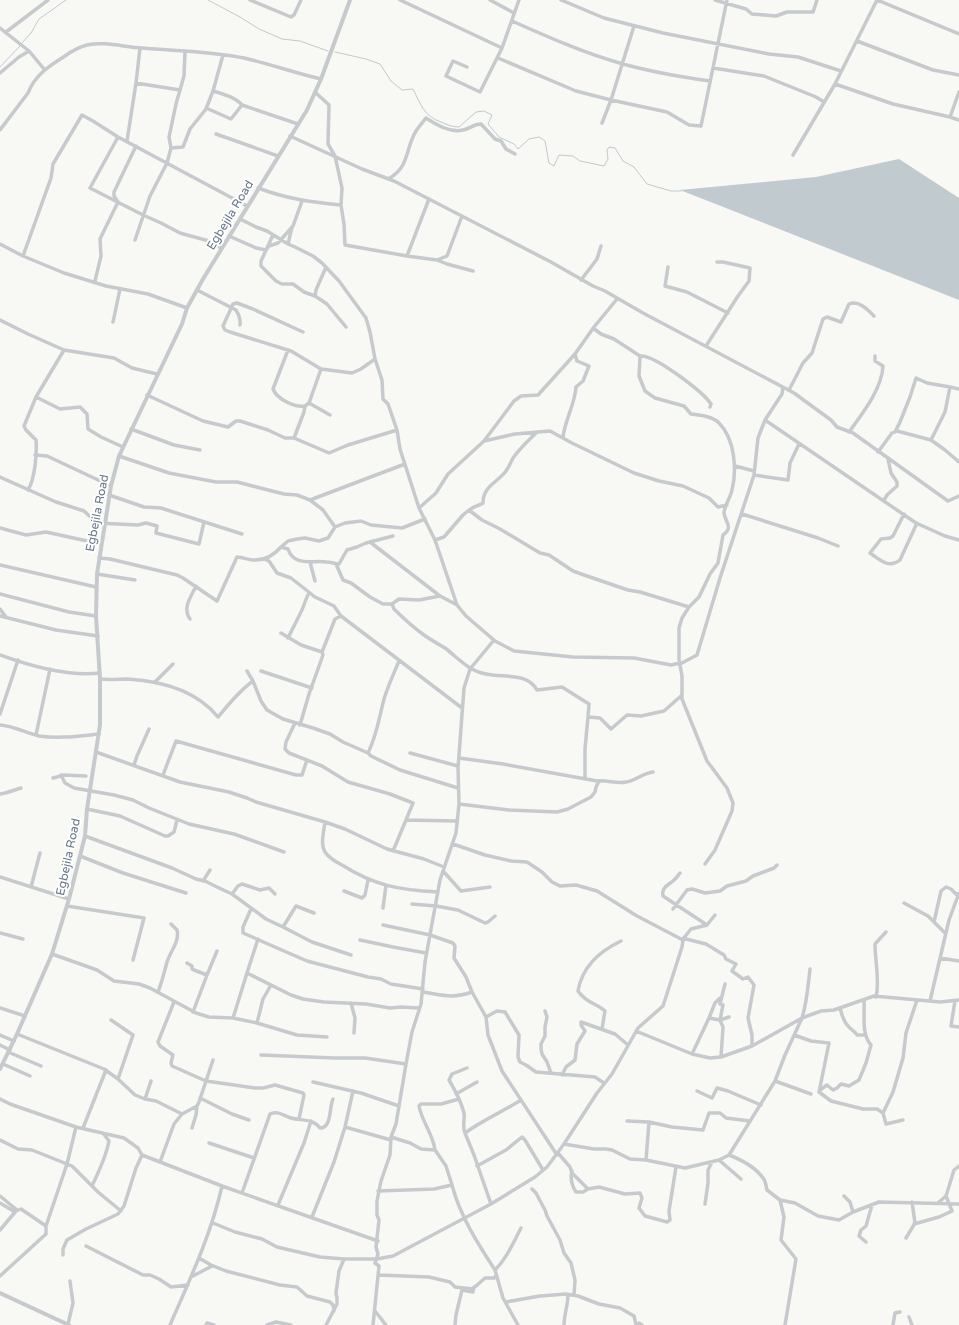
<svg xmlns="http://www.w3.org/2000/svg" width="959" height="1325" font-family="'Varela Round',sans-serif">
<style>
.water{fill:#c0cacf}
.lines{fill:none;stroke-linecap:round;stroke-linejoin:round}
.stream{stroke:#c0cacf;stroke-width:1}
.minor{stroke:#c6cacd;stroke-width:3.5}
.tertiary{stroke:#c6cacd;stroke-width:4}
.labels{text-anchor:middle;stroke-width:4;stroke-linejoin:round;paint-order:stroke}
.street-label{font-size:12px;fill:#667888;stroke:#fff}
</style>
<rect width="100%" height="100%" fill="#f8f8f5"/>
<path class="water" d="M899 159 959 198V300L680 190 816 177Z"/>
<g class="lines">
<path class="stream" d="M208 0 240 17 259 29 282 39 300 41 328 51
M22 43 31 33 39 19 66 0
M335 52 366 59 380 64 391 81 402 90 413 89C421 105 424 116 441 122 448 125 452 127 459 127L476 112 484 111 492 115 488 124 499 137 514 144 518 149 529 139 539 137 545 141 549 163 554 166 559 155 573 156 580 161 604 166 608 159 607 150 609 147 615 148 623 161 634 167 647 184 671 191H681
M0 67 20 46"/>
<path class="minor" d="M250 0 291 17 294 15 301 0
M400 0 502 48
M490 0 514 13
M561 0 604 18 663 33 769 54 798 57 841 71
M715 0 746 9 752 14 776 16 787 12H813L817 0
M512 21C548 37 584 53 623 64 652 72 681 77 710 81
M0 28 29 51 44 69
M6 32 48 0
M857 41 933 70 959 75
M498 58 576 91 611 100 667 112 689 125 701 126 727 0
M467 67 453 61 446 76 480 92 502 48 519 0
M713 68 764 76 816 97 824 102
M0 73 19 57 29 51
M136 83 180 90
M835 84 893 104 950 117 959 120
M213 91C223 94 235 97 242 105L298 124
M315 92 329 105 328 144 335 156 342 188 341 205 344 224 345 245 407 256 429 199
M206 108 231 119 242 105
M950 117 959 92
M602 123 611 100 634 26
M0 130 28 93C35 75 49 66 65 56 72 51 79 47 87 45 104 41 124 47 142 48 176 51 211 51 244 58 270 64 295 73 321 79
M216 134 278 156
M290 136 362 169 394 181 551 262 593 286 605 291 643 313 794 393 831 420 837 427 853 433 948 501 959 496
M118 137 90 188 143 215 161 223 180 233 209 241 221 248
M127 141 136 83 140 48
M171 148 183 147 190 129 206 109 213 91 223 55
M793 155 835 84 877 0 959 34
M388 179C410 167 405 149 416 131 419 126 423 122 426 118 437 125 450 133 463 130 470 129 473 124 481 124L495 139 501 141 506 149 515 154
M258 188C287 199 311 202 341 205
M240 219 256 227 267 231 288 244 295 247 313 256 322 263 339 281 366 318 370 332 375 359 382 380 383 399 388 404 397 430 400 449 419 508 435 540 457 605 466 616 495 641 514 651 573 657 634 658 671 665 680 663
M273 235 261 261V266L276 281 282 284H293L304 292 315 296
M229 236 256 248 266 250 269 246 278 243 293 226 302 201
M135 240 150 196 167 163 171 148 169 137 176 104 184 76 185 51
M0 244 23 256 64 273 106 286 148 294 187 308
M288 244 292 227
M23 256 51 178 53 164 82 115 93 121 118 137 247 206
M407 256 437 260 447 256 462 216
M437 260 447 264 473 271
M326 267 316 290 315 296 327 304 346 327
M668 267 665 286 687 292 728 313
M581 280 597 259 601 246
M95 281 101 256 100 239 118 202 114 196V192L136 146
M197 290 236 310C239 315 241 319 240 325
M0 320 28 334 64 350 114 358 132 368 157 374
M113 322 120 289
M593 328 601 334 614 339 640 356C654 354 703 392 711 404L710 407
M303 332 253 309 237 303 233 304 223 326 225 330 230 332 291 351 321 369 352 373 361 369 375 359
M706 346 738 296 749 281 750 268 723 262H717
M288 350 273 389C277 399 295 408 305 406
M640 356 639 376 645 391 655 398 684 406 691 414C699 415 713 416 719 423 735 439 737 470 732 490 731 496 724 507 724 513 725 522 734 527 723 535L718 563 710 574 699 597 689 607 682 618 679 628V660L682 676V699L707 761 727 788 733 803 732 811 715 850 705 864
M789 390 803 363 812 353 823 319 827 317 841 322 849 304C859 300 868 310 874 316
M147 395 203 421 228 427 236 421H240L268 430 285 438H294L329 453 348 445 397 430
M36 397 64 350
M309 403 330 415
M765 420 916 523 945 536 959 540
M131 429 174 445 200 450
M849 432C862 414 882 389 883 366L875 361V356
M895 432 900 422 910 397 916 378 927 383 950 387
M563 437C565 420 575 404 576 387L583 381 589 366 577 361 575 354 594 327 617 299
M294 438 304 412 305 406 309 403 321 369
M931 440 945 412 950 387 959 389
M484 441 514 401 521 396 538 395 575 354
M878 452 892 433 897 431 931 440 945 450 959 462
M35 455 47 456 111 486
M119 456 169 473 216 482H237L284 494 297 495 310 500 323 510 335 527
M735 466 754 471
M754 475 788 480 790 463 799 444
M0 477 56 502 84 511 97 523 138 525 146 523 157 526 156 533 199 544 204 522
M28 490C35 479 37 453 36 440L26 430 24 426 36 397 60 409 80 407 87 414 88 429 101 437 123 447
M109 495 144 507 161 508 242 534
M310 500 405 464
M884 500 887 495 897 486V482L891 473 888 459
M419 508 436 493 448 474 484 441 515 434 550 431 572 443 634 473 659 481 683 486 709 498 718 507 727 505
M469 510C474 506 479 506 483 503 483 486 497 483 506 471 509 467 511 462 513 458 520 448 529 440 537 432
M742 514 818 538 838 546
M904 514 893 536 890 538 881 539 870 553C880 560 889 569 900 560L917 523
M0 528 26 535 46 532 101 544
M435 540 444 537 463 515 469 510 482 520 500 529 540 553 549 555 573 571 584 575 628 590 640 592 689 607
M370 542 440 596
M281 547 288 541 297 539 305 538 319 541 328 538 335 527 345 523 361 521 371 525 402 528 425 519
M99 558 110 559 177 575 183 578 217 601 237 557C243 557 248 560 253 560 265 561 274 555 281 547L288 549C294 567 312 560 327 562 331 562 335 564 339 564L347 550 357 547 366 543 393 536
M264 559 269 561 277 573 291 578 315 597 334 606 341 616 462 708
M310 562 315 581
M336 564 343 580 351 583 370 597 383 604H392L399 599 419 600 440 596 457 605
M0 565 96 587
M97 574 135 580
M0 594 69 612 96 616
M392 604 394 609C403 618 413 627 424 635 431 640 438 644 445 648 458 658 469 671 486 674 503 678 527 672 537 690L562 687 589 704 588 717 600 718 611 729 627 715 641 716 664 711 681 696
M0 609 6 617
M0 616 56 630 98 636
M190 619C182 608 191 597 196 586
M281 633 301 645 322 652 323 655 309 694 300 725
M288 638C292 630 296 622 300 614 304 607 305 600 309 593
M322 652 335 619 341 616
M0 655C30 666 68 677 100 673
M680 664 697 655 720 578 754 475 758 438 765 420 782 394 783 387
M247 671 253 681 261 701 267 710 283 719 313 728 330 734 343 742 368 753 371 756 400 770 458 788
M261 671 312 688
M100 679C110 680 119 679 128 679 161 681 196 690 218 717 229 704 239 691 253 681
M155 682 173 664
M0 714 18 660
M295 723 286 742 285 749 289 753 322 766 348 782 390 794 413 803 406 820 457 821
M0 725C14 726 26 733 39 736 59 739 79 736 99 734
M36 735 50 669
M96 752 180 782 229 792 247 798 256 802 325 822 345 829 387 849 424 859 444 867
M368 753C377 735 379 718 384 699 388 686 394 673 399 661
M410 753 458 766
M459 758 503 764 597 781C607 780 618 784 626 782 635 781 643 773 653 772
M134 765 137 756 149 729
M61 775 65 783 74 788 114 795 133 800 149 808 189 824 234 834 284 852
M163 775 176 741 296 775H302L307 760
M53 778 64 775 86 776
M585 779V749L588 717
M0 794C7 793 14 790 21 788
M459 804 509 810 557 812 568 809 591 797 595 792 596 787 599 781
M87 809 120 816 165 836H168L174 832 177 820
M325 822C324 831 320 844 325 852 329 858 336 862 342 865 375 886 400 890 438 892
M85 836 172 868 196 879 205 881 217 887 232 894 266 919 283 927 296 906 314 913
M393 851 406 820
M80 856 123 873 186 893
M443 871 461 891 490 887
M680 873C678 875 676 879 673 881 668 885 661 888 663 896L707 925
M0 877 69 899
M203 881 210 870
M31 887 40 853
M344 891 362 898 365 895 368 880
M232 894 238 886 242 884 260 890 269 888 275 894
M904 903 928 916 945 933
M412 904 436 906 458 910 485 923 488 922 495 916
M67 906 144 918 133 960
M383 908 386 885
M251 909 243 927V933L307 961 368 977 381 979 391 984 423 989
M673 909 687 890 692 889 705 893 720 891 727 886 746 881 753 876 774 868 777 865
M934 922 941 891 946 887 951 889 958 896
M383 925 430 935 453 943 455 946 454 958 466 977 472 992 486 1017 488 1035 502 1071 557 1155
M283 927 312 942 351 955
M0 933 23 939
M683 939 691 929 707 925 715 915
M360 940 393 947 426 953
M683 940 686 939 706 944 724 955 726 959 736 964 732 971 743 979 748 977 754 985 748 1018 752 1035V1046
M52 954 97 970 114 981 139 984 150 988 196 1013 209 1017 233 1018 247 973 291 995 303 999 324 1002 366 1004 390 1008 401 1007 419 1008
M940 958 959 961
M187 963 192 966V969L194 970 207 975 193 1012
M247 973 258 939
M207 975 217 951
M158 992C162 982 164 973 167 962 170 952 180 941 177 930L171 924
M423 992C443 995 452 999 472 992
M876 997C880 983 875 960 875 944L886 932
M930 1001 949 920 959 893
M955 1001 951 1026 959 1027
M174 1002 158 1042 160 1046 173 1055 171 1063 172 1066 206 1081 255 1088H263L275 1085 303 1093 304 1095 299 1119
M351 1003 355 1018 354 1033
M0 1008 25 1016
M840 1008C842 1015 843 1021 848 1026 851 1030 855 1031 857 1035H865
M545 1011 547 1017 545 1027V1036L541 1044V1049L542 1054 547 1062 551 1073
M486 1017 497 1011 505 1012 519 1035 518 1057 520 1062 526 1065 536 1072 595 1077 604 1083
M233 1018 257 1023 297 1035 327 1037
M709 1018 715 1003 720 998
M111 1020 133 1035 118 1079 135 1095 145 1099
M257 1023 263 999 271 985
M602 1029 605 1011C596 1003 586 1003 578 991 582 967 600 951 621 941
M636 1031 692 1054 710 1058 721 1057 752 1046 802 1018C807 1002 808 986 810 969
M17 1034 104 1069 118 1079
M0 1035 14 1041
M794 1035 811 1041 829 1043 819 1092 831 1101 863 1109H877L883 1113
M0 1045 10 1050
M8 1052 41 1066
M692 1054 709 1018 720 1020 729 1017
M261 1055 334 1058H365L406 1064
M721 1057 723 1027 720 1020 723 1005 720 1004 725 984
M3 1064 30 1076
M562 1075 566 1067 575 1060 577 1044 585 1031 581 1025V1022L615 1034 628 1045
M151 1081 145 1099 156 1101 182 1114
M775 1081 811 1094
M313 1082 361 1093 399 1106
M820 1090 827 1085 833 1090 837 1088 841 1084 849 1086 859 1080 866 1063 871 1045C861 1034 865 1014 864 1000
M697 1091 712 1098 717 1088 728 1091 761 1105
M456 1094 477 1082
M200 1098 232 1114 249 1120
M0 1099 10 1104 76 1127 124 1138 138 1148 142 1155 222 1186 378 1241
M903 1120 886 1124 883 1113 893 1092 903 1058 906 1033 917 1000
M627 1121 649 1122 646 1160
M649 1122 672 1127 703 1130 709 1113H720L726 1118 750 1121
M345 1127 391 1140
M83 1128 106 1070
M192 1128 196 1115 197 1106
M465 1133C462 1126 465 1120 464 1113 461 1101 455 1090 449 1080L452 1074 467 1068
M391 1137 410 1143 421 1149 435 1150 446 1166 452 1185
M0 1140 18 1149 32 1150 72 1166 98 1192 121 1211
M209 1143 254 1158
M564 1144 594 1149H606L612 1150 630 1159 646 1160 685 1168 719 1160 729 1155 775 1081 785 1055 802 1018 821 1011 834 1010 874 996 940 1002 959 1000
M435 1150C433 1134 422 1122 419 1106L421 1104H441L459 1099
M558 1153 570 1167 572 1173 588 1189 599 1187 625 1194 640 1193 642 1198 639 1208 645 1216 667 1222 670 1220 669 1211 676 1167
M729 1155C742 1160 755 1167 763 1178 766 1181 766 1187 767 1190L780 1200 795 1203 818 1216 839 1220 853 1212 879 1202 959 1204
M719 1160 741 1179
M160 1162 174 1124 182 1114 197 1106 199 1102 213 1060
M477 1166 506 1150 522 1137 525 1140 543 1170
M572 1171C570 1179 572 1186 576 1192H583L588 1189
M92 1186C99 1171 106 1157 109 1141L103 1133
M532 1189 536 1193 545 1210 547 1216 560 1240 564 1253 571 1263 575 1280 574 1295
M378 1191 434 1189 452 1185C460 1216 478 1244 495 1270
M242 1193 270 1114C277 1110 284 1116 291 1118 302 1121 312 1118 320 1128 332 1128 329 1107 333 1099
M0 1196 17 1210
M844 1196 850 1202 853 1212
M780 1200 784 1217 781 1240 796 1259 785 1325
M0 1203 15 1212
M938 1203 946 1196 954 1170 959 1166
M491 1204 474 1155 465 1133C483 1120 502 1112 521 1100
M705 1204 708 1183V1170L712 1162
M278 1205 304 1143 311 1121
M312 1217 334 1162 345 1127 353 1091
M213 1223 235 1232 262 1239 277 1247 320 1257 344 1259
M914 1224 939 1217 952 1211 946 1196
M0 1230 16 1211 21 1209 46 1226
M906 1238 915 1223 912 1202
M866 1242 859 1236 861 1230 866 1226 872 1205
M86 1246 143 1275H150L159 1279 171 1287 188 1285
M63 1255V1249L67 1240 86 1229 118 1214 124 1206 136 1168 142 1155
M199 1258 211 1265 226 1271 280 1285 297 1287 307 1296 330 1302 333 1305 334 1311
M378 1275 429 1277 450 1282 455 1287 473 1289
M0 1276 46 1234V1226L67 1164 76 1127
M191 1277 212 1266
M506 1302 540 1296 566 1294 578 1296 599 1304 620 1308 634 1316 636 1325
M375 1311 386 1325
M909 1317 912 1325
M68 1324 73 1303 70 1281
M170 1325C190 1279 211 1235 222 1186
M206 1325 207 1323 214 1325
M267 1325 276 1322 291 1325
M326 1325 337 1304V1298L336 1293 339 1271 344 1259H377L393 1256 491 1204 535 1177 547 1167 564 1144 597 1093 612 1074 638 1028 663 1006 682 947 683 940 637 916 597 891 576 885 560 886 552 882 542 872 527 862 511 861 485 855 453 844
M373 1325 379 1266 375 1263 378 1254 376 1247 379 1220 377 1215V1201L381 1181 390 1155 391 1137 396 1124 406 1064 412 1032 421 1004 425 962 440 880 456 833 459 804 458 768 464 688 470 669 494 640
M455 1325 456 1315 462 1290 473 1292 474 1287 476 1286 485 1278H494L496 1276
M518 1325 503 1298 495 1270C507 1258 513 1243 521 1228
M564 1325C564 1315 568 1305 568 1295
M637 1325 639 1323 642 1325
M893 1325 895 1313 900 1312"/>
<path class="tertiary" d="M0 1069 17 1034 52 954 69 899 85 836 87 809 100 725V679L96 616 97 574 111 486 119 456 182 324 187 308 203 279 307 110 321 79 350 0
M0 1293 69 1325"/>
</g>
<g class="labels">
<g class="street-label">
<text transform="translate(230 215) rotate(-59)" y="4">Egbejila Road</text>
<text transform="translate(97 513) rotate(-79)" y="4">Egbejila Road</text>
<text transform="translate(68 857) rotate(-78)" y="4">Egbejila Road</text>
</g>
</g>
</svg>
